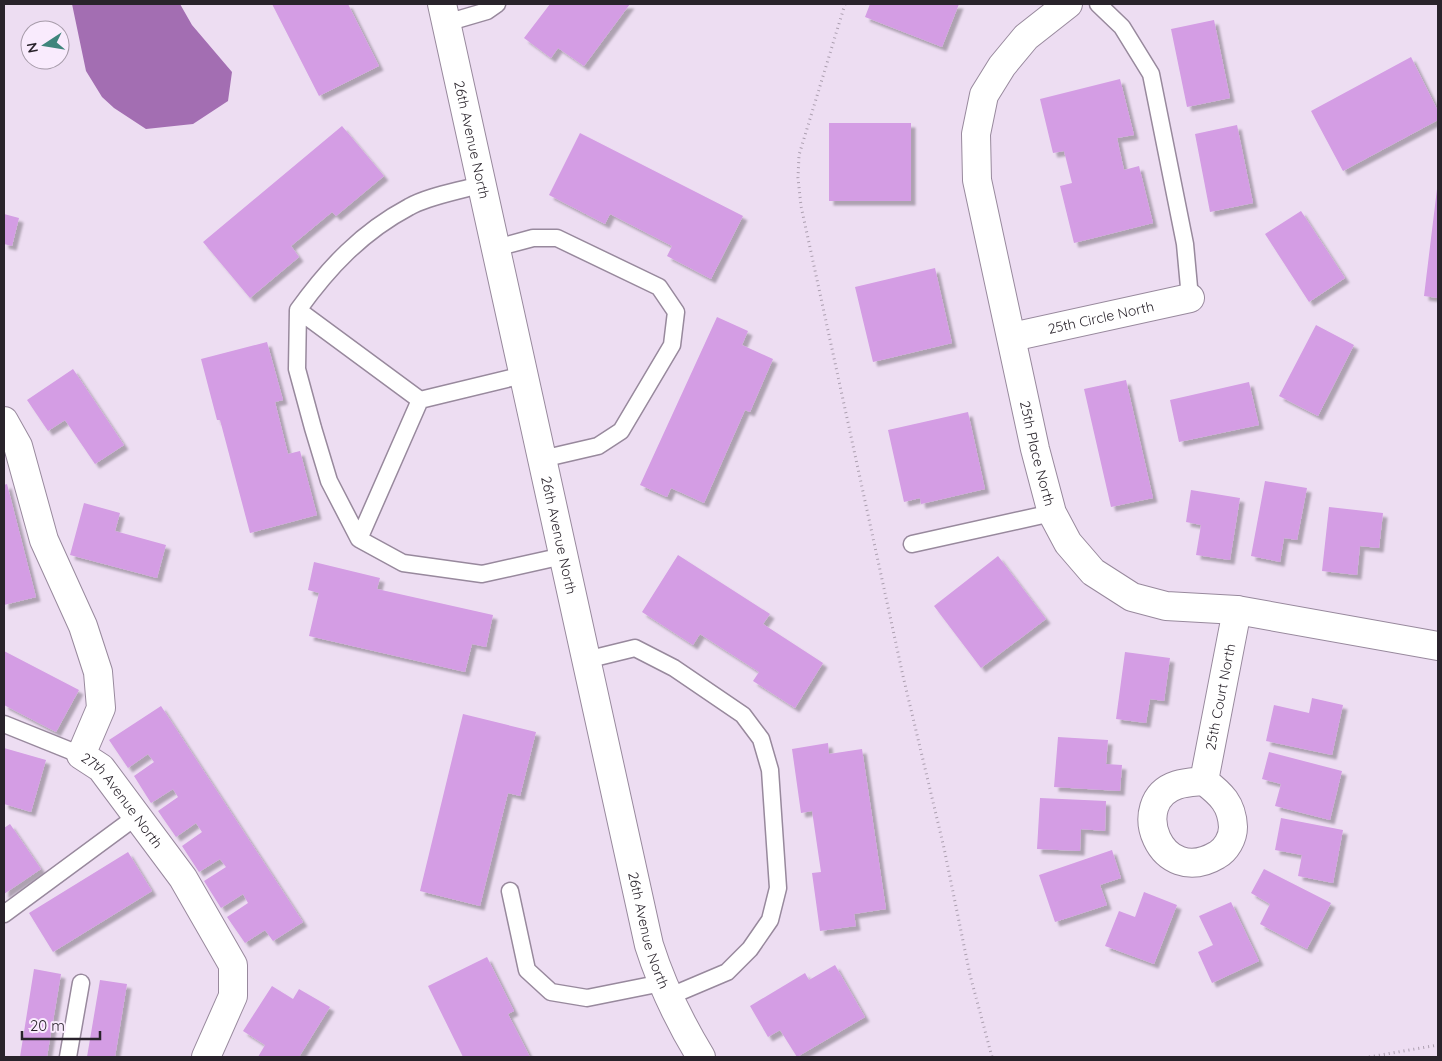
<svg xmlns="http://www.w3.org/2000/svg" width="1442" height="1061" font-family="Quicksand,sans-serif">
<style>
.water{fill:#a36eb2}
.building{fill:#d49de4;filter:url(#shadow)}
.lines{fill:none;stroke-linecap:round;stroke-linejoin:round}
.service-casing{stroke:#98899d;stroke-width:19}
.minor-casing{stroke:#98899d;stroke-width:30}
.path{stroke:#ac9fb0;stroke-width:3;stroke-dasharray:1 4;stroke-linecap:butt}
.service{stroke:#fff;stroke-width:16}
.minor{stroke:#fff;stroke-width:28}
.labels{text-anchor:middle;stroke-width:4;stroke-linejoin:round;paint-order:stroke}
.street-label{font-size:14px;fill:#29232b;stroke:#f9ebfd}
</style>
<defs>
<filter id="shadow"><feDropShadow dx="4.5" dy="4.5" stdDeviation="1" flood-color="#0004"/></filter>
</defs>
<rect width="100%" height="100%" fill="#edddf2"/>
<path class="water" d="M72 4H180L192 25 232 72 228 101 193 124 146 129 114 108 102 97 86 71Z"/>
<path class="building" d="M272 4H348L379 66 319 96Z
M550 4H630L584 66 558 48 551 58 524 38Z
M870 4H959L942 47 865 17Z
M1214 20 1230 98 1187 107 1171 29Z
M1411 57 1438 111V120L1343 171 1311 111Z
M1120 79 1134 135 1117 138 1124 170 1139 166 1153 223 1074 243 1060 186 1072 183 1064 151 1053 153 1040 99Z
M829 123H911V201H829Z
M1237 125 1253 203 1210 212 1195 134Z
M342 126 384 176 336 216 332 212 291 246 299 257 250 298 203 242Z
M580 133 743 216 711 279 667 256 672 246 610 214 605 224 549 195Z
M1437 189H1438V298L1424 296Z
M1301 211 1345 278 1309 302 1265 234Z
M4 214 19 218 12 246 4 244Z
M935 268 952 343 873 362 855 287Z
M717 317 748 331 742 345 773 359 750 412 745 410 704 503 671 488 667 497 640 485Z
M1316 325 1354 345 1318 416 1279 396Z
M267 342 283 400 275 402 288 454 300 451 317 515 250 533 220 420H217L201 359Z
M73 369 124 445 95 464 65 420 48 431 27 400Z
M1126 380 1153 498 1111 507 1084 389Z
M1249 382 1259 425 1179 442 1170 400Z
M968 412 985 489 921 504 920 498 904 502 888 430Z
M1265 481 1307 488 1297 540 1284 538 1280 562 1251 556Z
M7 484 36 597 4 605V485Z
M1191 490 1240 498 1230 560 1196 555 1201 525 1186 522Z
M84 503 120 513 115 531 166 545 157 578 70 555Z
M1329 507 1383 513 1379 548 1360 546 1357 575 1322 571Z
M678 555 770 614 763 624 823 663 795 708 753 681 759 672 700 634 693 645 642 612Z
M998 556 1046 619 981 668 934 606Z
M314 562 380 578 377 589 493 615 486 647 472 644 465 672 309 636 319 593 308 590Z
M4 651 79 690 56 732 4 705Z
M1125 652 1170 658 1164 701 1150 699 1146 723 1116 719Z
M1312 698 1343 705 1332 755 1266 741 1274 705 1309 713Z
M161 706 303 922 273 941 265 930 245 943 227 917 248 903 243 894 221 908 204 881 226 867 220 859 199 872 182 846 202 832 196 823 176 837 158 811 178 797 173 789 151 803 134 776 154 762 148 754 128 768 109 740Z
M463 714 536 732 520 796 508 793 480 906 420 891Z
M1058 737 1108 740 1106 764 1122 765 1120 791 1054 787Z
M828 743 829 754 862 749 886 909 854 914 856 926 820 931 812 873 821 872 812 811 801 813 792 749Z
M4 748 46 760 31 812 4 804Z
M1269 752 1342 771 1330 820 1275 806 1281 784 1262 779Z
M1040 798 1106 801 1105 831 1081 829 1080 851 1037 849Z
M1281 818 1343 830 1333 883 1298 876 1302 855 1275 850Z
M10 824 41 869 4 894V828Z
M1112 850 1121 878 1100 885 1107 905 1055 922 1039 875Z
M128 852 152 891 53 952 29 913Z
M1264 869 1331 903 1307 949 1260 924 1270 904 1251 893Z
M1144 892 1177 905 1154 964 1105 946 1119 911 1135 917Z
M1231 902 1259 961 1212 983 1198 952 1213 945 1199 916Z
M487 957 514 1011 508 1014 530 1057H463L428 986Z
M835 965 865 1017 797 1057 780 1030 768 1037 750 1006 805 973 809 980Z
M34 969 61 974 47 1057H20Z
M100 980 127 984 115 1057H87Z
M272 986 293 999 299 989 330 1007 299 1057H258L265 1045 243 1031Z"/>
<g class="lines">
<defs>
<path id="service" d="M1098 4 1122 27 1151 74 1185 244 1190 298
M446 23 487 11 497 4
M482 184C460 191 428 196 409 207 362 232 329 267 298 310L420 400 523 375
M496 248 533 238H557L659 287 676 312 672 345 621 431 598 446 542 459
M298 310 297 369 313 428 329 481 359 539
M420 400 359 539 403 563 482 574 563 556
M912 544 1052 513
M586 660 635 648 674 668 743 715 761 739 770 770 778 888 770 920 750 949 727 972 668 997
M4 724 81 755
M510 891 527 970 551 992 587 998 662 983
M4 914 137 816
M68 1057 81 983"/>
<g id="minor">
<path id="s1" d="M442 4 649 945C662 986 679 1021 701 1057"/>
<path id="s2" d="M1068 4 1026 37 1002 66 984 95 976 134 977 180 1035 449 1052 513 1068 543 1093 572 1132 597 1166 606 1237 610 1438 646"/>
<path id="s3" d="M1012 337 1190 298"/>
<path id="s4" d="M4 421 18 446 44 540 83 626 98 672 101 708 81 755 101 768 183 878 233 965V996L206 1057"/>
<path id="s5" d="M1204 781C1195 782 1186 782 1177 785 1127 801 1160 889 1217 855 1226 850 1233 838 1233 827 1232 804 1221 794 1204 781L1237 610"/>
</g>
</defs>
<use href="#service" class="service-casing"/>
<use href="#minor" class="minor-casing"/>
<path class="path" d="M845 4 799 155 798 178 801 206 903 676 944 848 970 975 992 1057
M1369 1057 1438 1045"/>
<use href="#service" class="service"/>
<use href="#minor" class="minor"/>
</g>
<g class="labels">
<g class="street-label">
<text dy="5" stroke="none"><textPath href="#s1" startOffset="139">26th Avenue North</textPath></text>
<text dy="5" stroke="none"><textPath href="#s3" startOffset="91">25th Circle North</textPath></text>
<text dy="5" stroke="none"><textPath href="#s2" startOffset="491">25th Place North</textPath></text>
<text dy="5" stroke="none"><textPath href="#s1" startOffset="544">26th Avenue North</textPath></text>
<text dy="5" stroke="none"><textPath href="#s5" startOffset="340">25th Court North</textPath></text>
<text dy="5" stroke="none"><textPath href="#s4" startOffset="418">27th Avenue North</textPath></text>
<text dy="5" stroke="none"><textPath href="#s1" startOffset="949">26th Avenue North</textPath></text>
</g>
</g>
<rect width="1442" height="1061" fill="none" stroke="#29232b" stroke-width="10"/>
<g transform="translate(45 45) rotate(258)"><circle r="24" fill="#f9ebfd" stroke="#a69ba9"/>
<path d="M0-4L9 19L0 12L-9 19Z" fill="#3f857c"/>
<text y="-8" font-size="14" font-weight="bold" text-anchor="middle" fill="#29232b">N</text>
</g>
<path d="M22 1031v8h78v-8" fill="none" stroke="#29232b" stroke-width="2.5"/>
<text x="30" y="1031" font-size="15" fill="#29232b" stroke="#f9ebfd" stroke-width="4" paint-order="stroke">20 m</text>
</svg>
